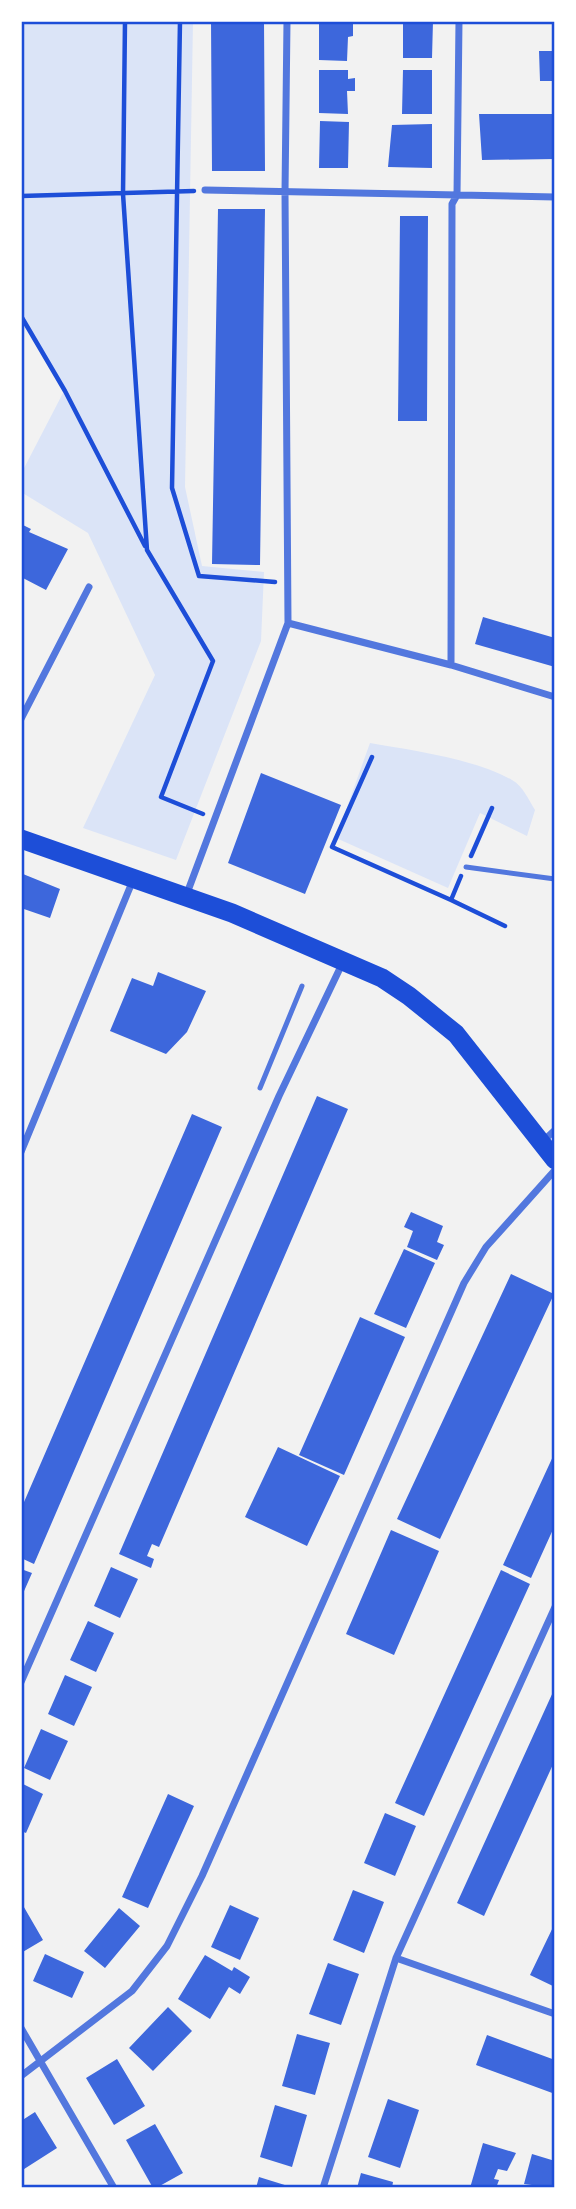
<svg xmlns="http://www.w3.org/2000/svg" width="576" height="2209" font-family="'Nunito Sans',sans-serif">
<style>
.green{fill:#dbe4f7}
.building{fill:#3d67dc}
.lines{fill:none;stroke-linecap:round;stroke-linejoin:round}
.path{stroke:#1d4ed8;stroke-width:4.5}
.service{stroke:#5277de;stroke-width:5}
.minor{stroke:#5277de;stroke-width:7}
.trunk{stroke:#1d4ed8;stroke-width:19}
.neatline{fill:none;stroke:#1d4ed8;stroke-width:2.5}
</style>
<rect width="100%" height="100%" fill="#f2f2f2"/>
<path class="green" d="M21 21H193L185 487 202 566 264 572 261 641 176 860 83 828 155 675 88 533 21 492V474L64 391 21 316Z
M370 743C411 750 475 759 512 780 523 786 528 799 535 810L527 836 480 813 448 888 336 838Z"/>
<path class="building" d="M211 21H264L265 171H212Z
M319 21H353V36L348 37 347 61 319 60Z
M403 21H433L432 58H403Z
M539 51H555V81H540Z
M319 70H348V79L355 78V91H347L348 114 319 113Z
M403 70H432V114H402Z
M479 114H555V159L482 160Z
M320 121 349 122 348 168H319Z
M432 124V168L388 167 392 125Z
M218 209H265L260 565 212 564Z
M400 216H428L427 421H398Z
M21 524 31 529 29 532 68 549 46 590 21 577Z
M483 617 555 638V667L475 644Z
M261 773 341 805 305 894 228 863Z
M23 874 60 889 50 918 21 908Z
M158 972 206 991 187 1032 166 1054 110 1031 132 978 153 986Z
M317 1096 348 1109 159 1547 152 1544 147 1556 154 1559 151 1568 119 1554Z
M192 1114 222 1127 34 1564 21 1558V1509Z
M411 1212 443 1226 437 1242 444 1245 437 1260 407 1247 413 1231 404 1227Z
M404 1249 435 1263 406 1328 374 1314Z
M511 1274 554 1294 440 1539 397 1519Z
M360 1317 405 1337 344 1475 299 1455Z
M278 1447 340 1476 307 1546 245 1517Z
M555 1452V1525L531 1578 503 1565Z
M391 1530 439 1551 394 1655 346 1634Z
M111 1567 138 1579 120 1618 94 1606Z
M21 1569 32 1573 21 1598Z
M501 1570 530 1584 424 1816 395 1803Z
M88 1621 114 1633 96 1672 70 1660Z
M65 1675 92 1687 74 1726 48 1714Z
M553 1692 555 1760 484 1916 457 1903Z
M41 1729 68 1741 50 1780 24 1768Z
M21 1783 43 1794 26 1833 21 1831Z
M168 1794 194 1806 148 1908 122 1897Z
M385 1813 416 1826 395 1876 364 1863Z
M353 1890 384 1902 364 1953 333 1940Z
M21 1902 43 1940 21 1953Z
M230 1905 259 1918 240 1960 211 1947Z
M119 1908 140 1926 105 1968 84 1951Z
M555 1923V1987L530 1975Z
M45 1954 84 1972 72 1998 33 1981Z
M205 1955 232 1971 234 1967 250 1977 240 1994 229 1987 210 2019 178 1999Z
M328 1963 359 1974 341 2025 309 2014Z
M168 2007 192 2031 153 2071 129 2048Z
M297 2034 330 2043 315 2095 282 2086Z
M487 2035 555 2060V2094L476 2065Z
M117 2059 145 2106 114 2125 86 2078Z
M388 2099 419 2110 400 2168 368 2157Z
M275 2105 307 2115 292 2167 260 2157Z
M35 2112 57 2148 21 2171V2121Z
M155 2124 183 2173 156 2188H153L126 2140Z
M483 2143 516 2153 507 2171 498 2169 494 2179 499 2180 496 2188H470Z
M532 2154 555 2161V2188L524 2184Z
M361 2173 393 2182 392 2188H357Z
M259 2177 288 2186 287 2188H256Z"/>
<g class="lines">
<path class="path" d="M125 21 123 194 147 550 213 661 161 797 203 814
M180 21 172 488 199 576 275 582
M21 196 194 191
M21 316 65 391 145 546
M372 757 332 847 451 900 461 876
M471 856 492 808
M451 900 505 926"/>
<path class="service" d="M466 867 555 879
M260 1088 302 986"/>
<path class="minor" d="M205 190 555 197
M288 623 451 665 555 697
M451 665 452 204 457 195 459 21
M21 719 89 587
M186 896 288 623 285 192 287 21
M542 1142 555 1130
M21 1152 133 880
M21 1682 279 1096 342 964
M396 1958 555 2014
M21 2028 114 2188
M21 2076 132 1991 167 1946 202 1876 464 1283 486 1247 555 1170
M323 2188 396 1958 555 1607"/>
<path class="trunk" d="M21 839 232 913 382 978 409 996 456 1034 555 1160"/>
</g>
<rect width="576" height="2209" fill="none" stroke="#ffffff" stroke-width="46"/>
<rect x="23" y="23" width="530" height="2163" class="neatline"/>
</svg>
